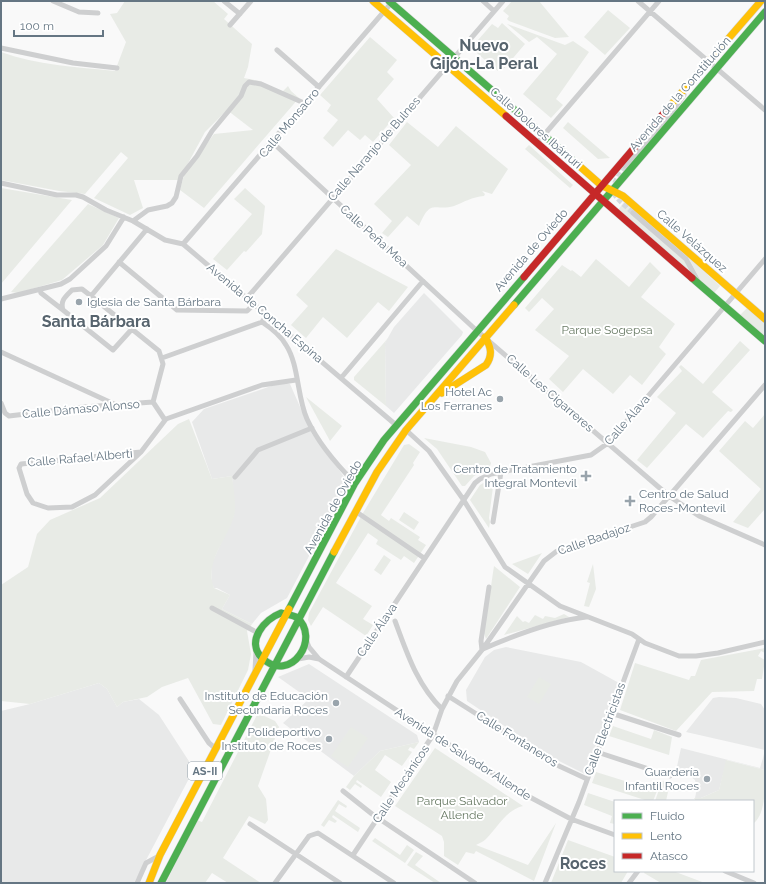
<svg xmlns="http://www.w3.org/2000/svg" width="766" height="884" font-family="Raleway,sans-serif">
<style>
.built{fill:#e8e9e9}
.green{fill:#e8ebe6}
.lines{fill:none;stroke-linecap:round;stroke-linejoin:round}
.street-tunnel{stroke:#d4d8dc;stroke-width:5;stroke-dasharray:5 2.5;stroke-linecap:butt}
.fast-casing{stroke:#d5d6d7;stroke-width:8}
.slow-casing{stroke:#d5d6d7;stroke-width:8}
.jam-casing{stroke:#d5d6d7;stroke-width:8}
.street{stroke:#cecfd0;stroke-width:5}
.fast{stroke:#4caf50;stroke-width:7}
.slow{stroke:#ffc107;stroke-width:7}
.jam{stroke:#c62828;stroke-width:7}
.poi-dot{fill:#99a4ac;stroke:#fff;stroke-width:1.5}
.labels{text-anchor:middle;stroke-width:4;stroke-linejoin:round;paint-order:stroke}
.shield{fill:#fff;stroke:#939fa8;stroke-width:1}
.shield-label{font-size:11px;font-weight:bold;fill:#657683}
.street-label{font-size:12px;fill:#657683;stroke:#fff}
.poi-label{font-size:12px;fill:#657683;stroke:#fff;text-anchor:end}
.park-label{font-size:12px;fill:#687a64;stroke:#fff}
.district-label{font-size:16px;font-weight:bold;fill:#57646e;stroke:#fff}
</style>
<rect width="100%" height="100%" fill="#f9f9f9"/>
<path class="built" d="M424 293 463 332 462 335 394 413 386 406 385 343 394 327Z
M286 383 290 384 312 434 348 482 287 598 261 613 252 624 222 609 230 595 217 588H214L212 584 211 565 234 515 232 476 212 479 192 422 204 409 277 384Z
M506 647 581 662 619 683 585 774 551 757 467 701 466 690 485 657 494 650Z
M309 664 417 735 419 742 380 751 354 776 283 723 309 699 278 677Z
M99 683 107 689 117 707 123 702 139 699 159 715 194 769 134 883 97 882 96 883H1V711L30 704Z
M719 697 736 698 761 704 765 710V770L727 760 719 790 701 798H695L697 788 695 780 691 777 677 774 676 771 681 748 760 768 763 758 765 750 686 732 713 698Z"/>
<path class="green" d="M125 1H213L228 14 224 19 252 44 248 67 244 78 260 81 282 92 288 86 291 91 299 98 204 208 180 190 184 175 214 134 253 130 227 110 205 132 179 180H134L143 208 130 215 94 198 128 158 121 152 85 194 59 191 1 180V52C37 65 77 67 115 71L126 42 110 14 117 13Z
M512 1H539L569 37 555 38 509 21 507 19 509 16 503 11Z
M608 10 630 28 605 55 584 37Z
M502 23 525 44 502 71 499 69 498 71 471 48 492 24 498 28Z
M507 24 565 45 573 41 589 52 556 99 563 105 551 118 523 94 557 54 537 37 529 42Z
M370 37 397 60 387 72 394 79 377 99 394 118 373 142 365 135 360 140 348 130 333 147 323 138 338 120 327 111 331 105 320 95Z
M407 122 438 147 456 126 508 169 492 194 482 191 485 194 484 196C472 197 464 202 454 206 435 212 431 197 419 226L407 216 388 237 382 233 392 221 374 204 411 165 389 145Z
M568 122 610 158 598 159 563 128Z
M529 145 573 185 570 188 525 149Z
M1 188 72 200 1 284Z
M245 188 265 206 262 234 246 252 244 251 227 270 213 259 252 214 234 199Z
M624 202 634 211 632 214 684 260 691 271 690 272 618 210Z
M88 204 119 218 103 245 62 280 18 293 11 292Z
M336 249 408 287 389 311 378 302 347 338 323 317 306 338 291 325 308 306 296 295Z
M688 257 720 286 714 293 701 281Z
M596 259 629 287 650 262 661 273 641 297 675 324 659 347 666 354 642 385 630 375 613 394 583 369 563 392 549 379 569 356 535 330 554 309 542 298 529 312 525 308 562 265 571 271 572 270 581 277Z
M747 308 765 324V336L740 315Z
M389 337 385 343 386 406 354 380V377Z
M740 341 750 350 712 392 733 410 731 412 728 411 703 438 686 424 647 468 637 460 676 413 657 397 682 371 679 367 681 365 703 384Z
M306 397 342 426 330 441Z
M765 414V509L748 528 733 522 761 489 719 451 745 421 753 428Z
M189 419 212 479 232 476C233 486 237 506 234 516 227 541 204 561 214 588L230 595 222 609 252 624 247 631 251 654 248 670 221 725 213 724 188 678 162 687 147 697 123 702 117 707 107 689 99 683 30 704 1 701V585L28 567 37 534 50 520 100 498 178 424Z
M424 438 471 447 485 452 491 463 489 469 474 476 465 486H462L437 449Z
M409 444 420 452 413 463 414 465 381 515 389 521 391 518 420 537 418 540 426 545 414 563 404 556 401 560 376 544 378 540 368 533 336 583 372 606 363 619 373 625 366 636 323 607 311 626 308 620 309 613 363 513 404 445Z
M490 479H494L489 518 490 522 489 528 470 500 480 485Z
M404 512 419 522 414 530 399 520Z
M542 553 528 574 512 564Z
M384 555 391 560 381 575 374 570Z
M593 564 596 589 589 607 584 606 590 583 587 582Z
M494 566 520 587 486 639 484 633Z
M564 614 569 617 504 635 517 616 523 622 525 621 529 623 535 615 543 619 545 616 555 618Z
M765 648V653L761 651 758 656 765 660 762 679H757L754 691 712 692 676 731 620 710 635 663 689 680 691 676H695L701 660Z
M539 677 551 684 539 704 527 697Z
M258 713 275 721 279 727 258 786 266 799 268 820 265 824 249 816 223 858 261 883H228L212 873 205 883H166L197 820 202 822Z
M613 726 651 739 654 730 672 737 669 755 609 736Z
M351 727 368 738 348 767 331 756Z
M419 742 414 749 410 747 408 750 412 752 402 766 385 755 375 770 391 782 381 797 357 780 356 782 362 786 361 788 355 784 350 790 346 787 354 776 380 751Z
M435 748 523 806C506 810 498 827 486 839 483 842 479 843 476 845L528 865 556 823 534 881 476 851 474 854 466 852 458 865 444 856V842L442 836 395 806Z
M726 760 765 770C765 786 766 813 754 823L753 801H696L694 798H701L719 790Z
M596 772 657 791 653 801H648L592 783Z
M662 781 670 783 666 801H655Z
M588 793 615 802V824L610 823 612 816 584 805Z
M338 800 347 806 346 808 339 804 335 811 360 828 358 832 333 815 332 817 337 821 335 823 329 820 324 827 321 825Z
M375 838 400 855 407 845 414 850 405 863 372 841Z
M568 840 615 857V871H628L621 883H551Z
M416 852 423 856 415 865 441 883H435L407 865Z
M645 871H673L705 883H661L644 873Z"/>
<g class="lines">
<path class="street-tunnel" d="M625 166C606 194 611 192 633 213"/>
<defs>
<path id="fast" d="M389 1 576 163
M692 278 765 341
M514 305 765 12
M289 609 355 483 384 440 524 277
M281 613C286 614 292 615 296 617 322 637 291 685 262 658 245 641 265 619 281 613Z
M161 883 334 552"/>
<path id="slow" d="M373 1 506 116
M669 107 761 1
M576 163 601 185 623 196 765 319
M442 393 486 365C493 355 491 347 485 337
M334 552 377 472 406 430 514 305
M149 883 160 855 289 609"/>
<path id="jam" d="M506 116 692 278
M524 277 669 107"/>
</defs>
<use href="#fast" class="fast-casing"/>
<use href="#slow" class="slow-casing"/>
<use href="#jam" class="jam-casing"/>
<path class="street" d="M53 1 79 12 98 13
M224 1 240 14
M483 1 494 11
M638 1 765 110
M230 25 251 1
M1 48 73 63 117 68
M277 50 319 87
M272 142 476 330 669 496 699 516 765 545
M537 143 659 1
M625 166 668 117 684 95
M1 183 57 195H76L83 197 106 210 133 221 165 240 183 244 396 425
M633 213 686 259 698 281
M133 221 148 210 167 206 172 203 176 197 181 176 197 156 212 131 241 96 245 86 249 82 261 84 304 103
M183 244 393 1
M119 262 177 310 247 311 254 304
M41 293 63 310
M91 296 147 229
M247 298 503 1
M1 299 61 284 70 279 106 246 124 217
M262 322C271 328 281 336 286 345 299 365 297 397 307 419 318 443 337 465 355 483
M132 329 113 350 63 310C60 301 65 297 72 290L82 289 91 296 159 351 163 364 153 402 165 420
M1 352 114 404
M162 358 262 322 267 315
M341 378 423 281
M1 403 5 413 9 416 84 407 153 402
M406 430 429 451 463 499 505 567 560 606 632 634 645 643 679 656H696L718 653 765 642
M141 452 21 464 19 468 27 494 33 503 48 508 72 507 95 495 141 452 166 419 262 385 296 380
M235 477 258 450 312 428
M358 513 424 558
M493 522 501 472
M212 608 258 633
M395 621C407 653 417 685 442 709
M306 640 309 647 319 659 524 794 571 819 615 835
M483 649C515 635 551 621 586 617
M482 650 481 641 489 587
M298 659 309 657 319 659
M255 670 256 652
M346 677 475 483 480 479 491 474 591 455 608 443 765 259
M448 696 559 766 587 779
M180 699 209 743 216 749
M611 713 679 735
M597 752 670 776
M343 791 372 814 475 883
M250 824 340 883
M353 855 433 735 442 709 457 681 482 650 544 561 557 551 645 522 651 517 765 385
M725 871 754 883
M137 883 146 863 159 856
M275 883 309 836 318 833 394 883
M545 883 579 802 639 639
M629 883 638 871"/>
<use href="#fast" class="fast"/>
<use href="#slow" class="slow"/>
<use href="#jam" class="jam"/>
</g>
<g class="poi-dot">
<circle cx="79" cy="302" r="4"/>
<circle cx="500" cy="399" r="4"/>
<path d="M584 470h4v4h4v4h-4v4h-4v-4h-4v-4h4z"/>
<path d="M628 495h4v4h4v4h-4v4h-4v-4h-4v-4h4z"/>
<circle cx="336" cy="703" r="4"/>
<circle cx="329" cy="739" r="4"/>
<circle cx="707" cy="779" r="4"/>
</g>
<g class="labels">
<rect class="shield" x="188" y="762" width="34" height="18" rx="3"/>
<g class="shield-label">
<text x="205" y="775">AS-II</text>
</g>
<g class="street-label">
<text transform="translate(680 94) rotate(-49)" y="4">Avenida de la Constitución</text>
<text transform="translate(289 123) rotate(-50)" y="4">Calle Monsacro</text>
<text transform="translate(536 128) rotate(41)" y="4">Calle Dolores Ibárruri</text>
<text transform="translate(374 149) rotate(-49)" y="4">Calle Naranjo de Bulnes</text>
<text transform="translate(374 236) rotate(42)" y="4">Calle Peña Mea</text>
<text transform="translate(692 241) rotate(41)" y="4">Calle Velázquez</text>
<text transform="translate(531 250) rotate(-49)" y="4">Avenida de Oviedo</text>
<text transform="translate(265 313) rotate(40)" y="4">Avenida de Concha Espina</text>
<text transform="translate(550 393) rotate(41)" y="4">Calle Les Cigarreres</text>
<text transform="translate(81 409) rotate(-5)" y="4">Calle Dámaso Alonso</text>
<text transform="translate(627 420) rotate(-49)" y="4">Calle Álava</text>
<text transform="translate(80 458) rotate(-5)" y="4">Calle Rafael Alberti</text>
<text transform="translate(333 507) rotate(-61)" y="4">Avenida de Oviedo</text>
<text transform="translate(594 539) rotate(-19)" y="4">Calle Badajoz</text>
<text transform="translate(377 630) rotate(-56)" y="4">Calle Álava</text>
<text transform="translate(605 729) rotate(-70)" y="4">Calle Electricistas</text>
<text transform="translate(517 739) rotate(32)" y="4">Calle Fontaneros</text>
<text transform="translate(463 754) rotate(33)" y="4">Avenida de Salvador Allende</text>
<text transform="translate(401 784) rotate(-56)" y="4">Calle Mecánicos</text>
</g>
<g class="poi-label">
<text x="87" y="306" text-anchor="start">Iglesia de Santa Bárbara</text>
<text x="492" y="396">Hotel Ac<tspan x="492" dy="14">Los Ferranes</tspan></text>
<text x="577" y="473">Centro de Tratamiento<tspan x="577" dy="14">Integral Montevil</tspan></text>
<text x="639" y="498" text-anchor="start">Centro de Salud<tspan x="639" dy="14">Roces-Montevil</tspan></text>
<text x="328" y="700">Instituto de Educación<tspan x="328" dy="14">Secundaria Roces</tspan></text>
<text x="321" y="736">Polideportivo<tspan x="321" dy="14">Instituto de Roces</tspan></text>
<text x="699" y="776">Guardería<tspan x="699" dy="14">Infantil Roces</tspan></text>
</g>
<g class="park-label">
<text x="607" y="334">Parque Sogepsa</text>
<text x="462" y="805">Parque Salvador<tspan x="462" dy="14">Allende</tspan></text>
</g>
<g class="district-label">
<text x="484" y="51">Nuevo<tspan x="484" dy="18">Gijón-La Peral</tspan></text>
<text x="96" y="327">Santa Bárbara</text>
<text x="583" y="869">Roces</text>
</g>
</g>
<rect width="766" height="884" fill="none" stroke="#657683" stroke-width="4"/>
<rect x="614" y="800" width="140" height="72" fill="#ffffff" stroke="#c1c8cd"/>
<rect x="622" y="813" width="20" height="6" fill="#4caf50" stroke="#c1c8cd"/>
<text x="650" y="820" font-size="12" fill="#657683">Fluido</text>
<rect x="622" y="833" width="20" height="6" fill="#ffc107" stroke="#c1c8cd"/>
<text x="650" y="840" font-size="12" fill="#657683">Lento</text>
<rect x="622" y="853" width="20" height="6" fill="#c62828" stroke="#c1c8cd"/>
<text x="650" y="860" font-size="12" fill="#657683">Atasco</text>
<path d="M14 30v6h89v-6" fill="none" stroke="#657683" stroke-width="2"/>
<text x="20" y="30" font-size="12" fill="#657683" stroke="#ffffff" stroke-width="3" paint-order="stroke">100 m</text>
</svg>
